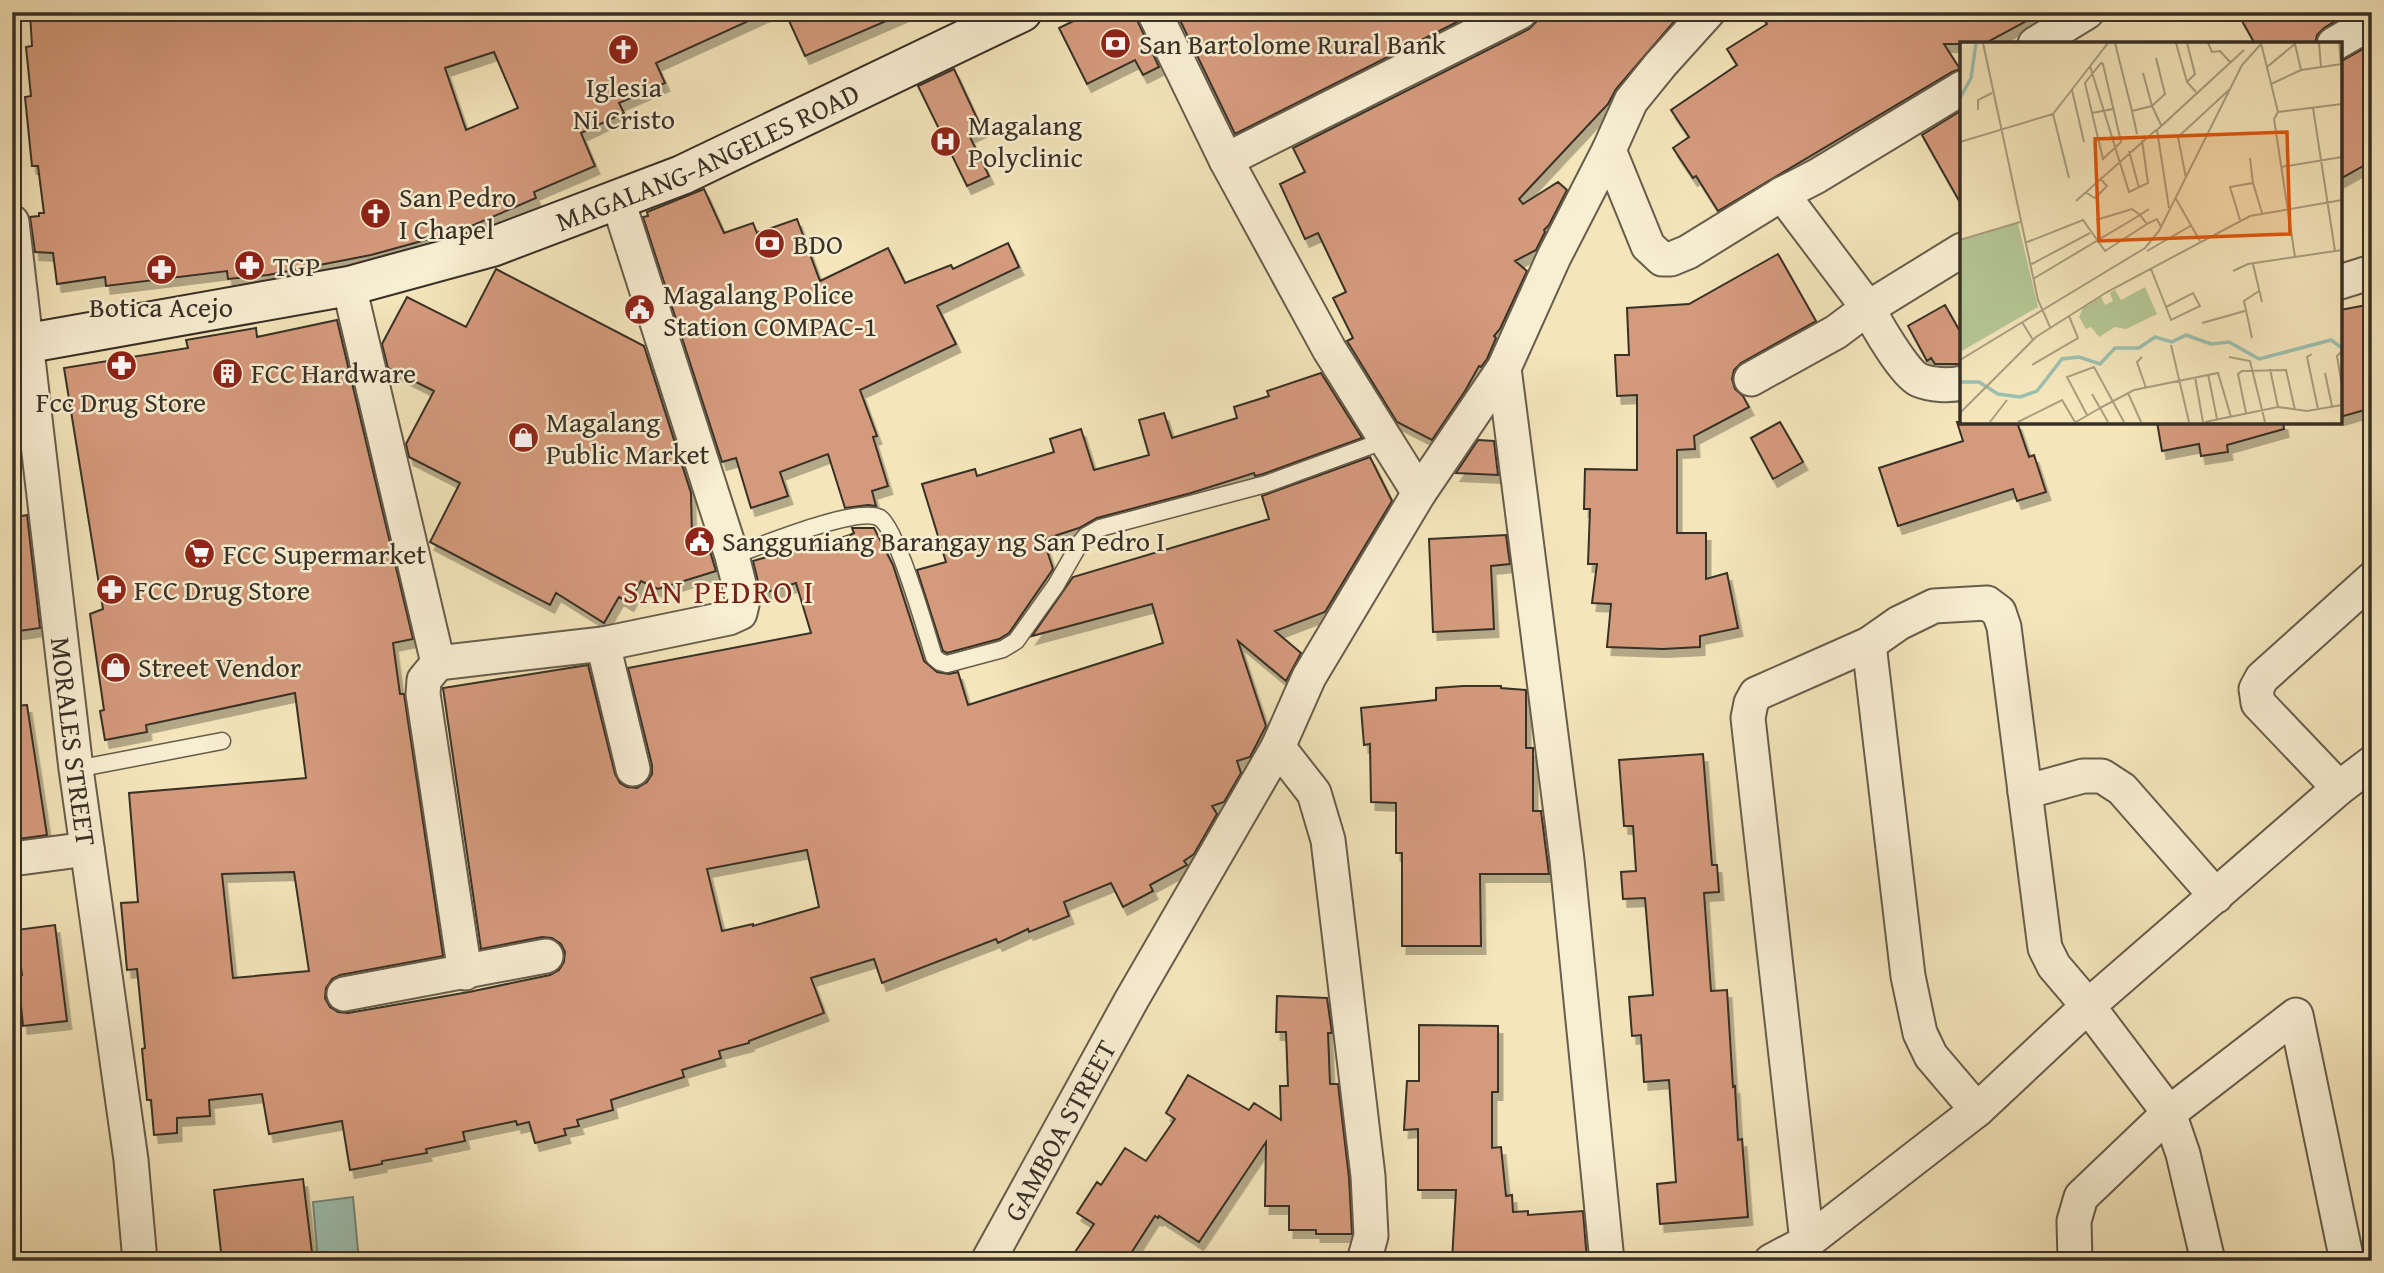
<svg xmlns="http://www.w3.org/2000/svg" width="2384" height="1273" font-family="'Gentium Book Plus',serif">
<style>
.water{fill:#9cbfb0;stroke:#748679;stroke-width:2}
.building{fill:#d49a7b;stroke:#383027;stroke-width:2;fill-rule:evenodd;filter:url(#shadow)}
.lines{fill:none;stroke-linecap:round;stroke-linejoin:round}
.service-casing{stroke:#675d4c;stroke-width:19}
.minor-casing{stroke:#675d4c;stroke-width:37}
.secondary-casing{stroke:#383027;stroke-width:42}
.service{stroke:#f8eed2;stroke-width:16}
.minor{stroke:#f8eed2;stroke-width:33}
.secondary{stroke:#f8eed2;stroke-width:38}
.labels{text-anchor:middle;stroke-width:5;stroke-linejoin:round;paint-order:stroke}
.poi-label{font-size:28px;fill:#383027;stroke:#f8eed2;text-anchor:start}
.street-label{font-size:28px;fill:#383027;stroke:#f8eed2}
.quarter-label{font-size:32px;letter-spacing:2px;fill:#7a1f14;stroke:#f8eed2}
.inset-river{fill:none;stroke:#9cbfb0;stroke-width:3.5}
.inset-road{fill:none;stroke:#a99d7f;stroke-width:2}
.view{fill:#df570d;fill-opacity:0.15;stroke:#df570d;stroke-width:3.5}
.inset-edge{fill:none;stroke:#383027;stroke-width:3.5}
</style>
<defs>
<filter id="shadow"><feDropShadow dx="4.5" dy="8" stdDeviation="0" flood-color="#0004"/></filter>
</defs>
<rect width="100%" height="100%" fill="#f4e5ba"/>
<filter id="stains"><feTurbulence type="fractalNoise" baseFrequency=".00286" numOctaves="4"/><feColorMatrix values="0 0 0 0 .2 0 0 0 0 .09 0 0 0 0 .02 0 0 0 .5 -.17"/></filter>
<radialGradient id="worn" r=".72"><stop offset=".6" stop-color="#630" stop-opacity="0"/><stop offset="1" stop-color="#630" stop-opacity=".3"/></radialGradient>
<path class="water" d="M353 1197 359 1261H318L313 1202Z"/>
<path class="building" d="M30 12H75L76 18 147 12H768L656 63 665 83 619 103 624 113 581 133 595 166 534 192 536 198 462 230 371 255 268 275 228 279 227 271 106 286 105 277 57 284 53 253 35 252 30 217 39 216V213H44L38 166H32L25 97 31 96 26 47 32 46ZM494 52 518 108 466 130 445 68Z
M785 12H907L805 56Z
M1092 12H1135L1137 20 1159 67 1143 75 1135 60 1087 84 1059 28Z
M1176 12H1477L1235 134Z
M1539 12H1675L1678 17 1616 89 1608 104 1519 199 1523 204 1558 182 1567 190 1549 225 1544 230 1545 232 1536 250 1515 261 1527 271 1500 329 1494 336 1496 338 1487 359 1481 367 1479 366 1465 391 1432 440 1397 422 1347 341 1353 338 1333 298 1346 292 1318 233 1305 239 1280 184 1305 172 1293 148 1529 29 1536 22Z
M1759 12H2043L1984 44H1944L1960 69 1952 72 1718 211 1696 176 1693 178 1673 148 1689 137 1671 110 1737 65 1727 49 1767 24Z
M2237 12H2350L2324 28 2317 35 2315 44H2255Z
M2372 44V161L2340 179V62Z
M954 69 982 129 969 135 989 176 967 186 918 86Z
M1962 110V206L1922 135Z
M704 189 724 233 753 223 757 233 797 219 820 281 888 248 905 283 951 265 953 269 1008 243 1019 267 937 306 956 344 860 390 877 436 873 437 888 486 872 491 876 506 868 505 845 508 828 454 780 472 788 496 751 508 736 458 722 462 643 217 648 216 647 212Z
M1778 254 1816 321 1741 363 1734 370 1732 379 1735 389 1743 396 1749 407 1694 436 1695 449 1677 450V533H1706V579L1727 573 1738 628 1700 636V647L1663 649 1607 647 1611 604 1592 603 1597 564H1588L1590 509H1584L1585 469 1637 470V395L1617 396 1615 355H1629L1627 308 1689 304Z
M496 269 644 346 691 493 692 539 705 535 716 571 658 589 641 581 629 603 619 597 604 623 556 593 550 605 430 542 460 483 409 457 406 444 434 391 388 368 382 344 407 297 466 327Z
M2372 304V408L2340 417V310Z
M1945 305 1962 335V364H1935L1931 358 1927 361 1908 326Z
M337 320 413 639 393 643 400 694H404L443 956 340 975 332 979 326 988 325 998 330 1007 338 1012 348 1013 469 992 550 975 559 970 564 962 565 952 561 944 552 938 542 937 481 949 443 688 588 665 615 774 620 783 627 787 637 788 647 782 652 774V765L628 668 811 633 796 583 761 594 753 561 791 550 792 553 850 535 854 533 852 528H874L893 565 924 661 937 672 949 674 958 672 968 705 1163 643 1152 604 1032 636 1073 577 1269 519 1262 496 1370 457 1392 501 1325 612 1275 631 1301 653 1286 681 1238 641 1266 726 1250 757 1237 761 1241 773 1224 802 1212 806 1217 814 1194 854 1184 861 1187 865 1150 885 1153 891 1123 907 1111 883 1064 902 1069 916 1029 932 1028 929 998 943 996 939 882 983 874 959 811 978 824 1013 749 1041V1043L719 1051 721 1058 682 1070 684 1077 611 1100 613 1110 577 1120 579 1126 564 1129 566 1135 535 1143 529 1122 517 1125 516 1121 463 1132 465 1141 426 1149 427 1153 382 1161V1164L350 1170 342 1121 269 1134 262 1094 209 1100 210 1116 177 1118V1133L154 1135 151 1100H147L142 1049 145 1048 137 969 127 970 121 903 138 902 129 793 306 778 295 693 146 725 147 732 105 740 100 711 104 710 90 614 103 609 64 368 188 348 186 340 256 328 257 337ZM807 850 819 907 753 926V924L722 931 707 869ZM294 872 309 971 233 978 222 874Z
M1321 373 1362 438 1263 474 1255 476 1254 473 1191 493 1097 518 1079 528 1051 537 1044 541 1053 569 1009 633 999 639 947 653 943 651 917 570 946 562 922 484 975 469 977 476 1054 452 1050 439 1081 429 1094 470 1149 455 1139 420 1164 413 1172 438 1237 418 1234 407 1269 396 1267 391Z
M1780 422 1803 462 1773 479 1751 438Z
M1957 422H2017L2029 457 2034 455 2046 492 2017 501 2013 489 1898 526 1879 468 1963 441Z
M2157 422H2283L2284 429 2227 445 2228 452 2201 456 2199 444 2162 451Z
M1478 440 1494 441 1498 475 1456 473Z
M27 515 40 628 12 632V518Z
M1506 535 1510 564 1491 566 1494 629 1433 632 1429 539Z
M1463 686H1501V688L1526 690V748H1533V811H1541L1549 874H1480L1481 946H1402V853H1396V803L1371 802 1370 744 1364 745 1361 708 1436 700V688Z
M27 705 47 835 12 840V706Z
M1703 754 1712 865H1717L1719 892 1704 893 1711 991 1727 990 1733 1087 1735 1086 1738 1140 1742 1139 1748 1217 1660 1224 1657 1184 1676 1182 1669 1080 1644 1082 1641 1035 1632 1036 1629 997 1653 995 1645 898 1623 899 1621 872 1636 871 1633 826H1624L1619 760Z
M55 925 67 1021 23 1026 18 975H22L16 930Z
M1277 996 1327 998 1332 1033H1328L1330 1084H1338L1349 1178 1352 1234H1316V1230H1289V1206H1265L1266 1142 1199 1242 1159 1216 1158 1218 1155 1216 1126 1261H1069L1094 1224 1077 1213 1097 1182 1101 1185 1125 1148 1146 1161 1175 1119 1166 1113 1188 1075 1249 1110 1254 1103 1281 1120 1280 1086H1288L1286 1032H1276Z
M1419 1025 1498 1026V1092H1492V1148L1501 1147 1506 1196 1512 1195 1513 1212 1528 1211V1215L1583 1211 1587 1261H1452L1456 1190H1418V1129L1404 1130 1407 1081H1419Z
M303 1179 313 1261H222L214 1190Z"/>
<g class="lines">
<defs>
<path id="service" d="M732 556C758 547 858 505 880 518 897 529 927 634 934 657L940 662 947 664 1003 649 1016 641 1056 585 1080 543 1086 536 1100 528 1266 484 1386 440
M76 769 222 741"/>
<g id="minor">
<path d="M1154 12 1226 160 1329 349 1419 493"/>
<path d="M2035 44 2087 12"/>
<path d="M2334 44 2372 22"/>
<path d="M1609 150 1648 246 1662 259H1671L1688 252 1782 194 1868 308 1836 332 1751 379"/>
<path d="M1226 160 1520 12"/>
<path d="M1782 194 1817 176 1962 88"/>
<path id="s1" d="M12 222 76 769 131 1160 140 1261"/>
<path d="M1962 250 1868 308C1876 324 1904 373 1919 380 1931 385 1949 386 1962 383"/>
<path d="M2340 282 2372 272"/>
<path d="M349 286 438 663 603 644 729 618 740 613 743 600 732 556 618 201"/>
<path d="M1504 368 1567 860 1607 1261"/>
<path d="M603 644 633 769"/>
<path d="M1869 644 1908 976 1920 1033 1931 1056 1977 1110"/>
<path d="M438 663 424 680 423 694 465 973"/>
<path d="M1278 747 1314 793 1328 840 1368 1176 1371 1236 1364 1261"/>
<path d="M2339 788 2258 703 2256 689 2262 678 2372 579"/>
<path d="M2025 792 2083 776H2102L2122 789 2216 896"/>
<path d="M12 859 87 849"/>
<path d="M344 994 546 956"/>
<path d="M1807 1242 1748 718 1751 703 1756 694 1869 644 1899 623 1934 606 1987 603 1999 612 2004 627 2045 948 2054 966 2088 1006 2169 1113 2183 1154 2208 1261"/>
<path id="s2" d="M988 1261 1132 999 1278 747 1309 677 1419 493 1504 368 1554 257 1609 150 1631 101 1661 64 1708 12"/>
<path d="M1771 1261 1807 1242 1977 1110 2088 1006 2339 788 2372 763"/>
<path d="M2075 1261 2074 1221 2081 1197 2169 1113 2296 1015 2347 1261"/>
</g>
<g id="secondary">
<path id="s3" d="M12 346 349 286 492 247 682 175 1022 12"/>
</g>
</defs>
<use href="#service" class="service-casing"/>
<use href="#minor" class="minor-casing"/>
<use href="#secondary" class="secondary-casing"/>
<use href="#service" class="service"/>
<use href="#minor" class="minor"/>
<use href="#secondary" class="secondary"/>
</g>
<defs>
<symbol id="bank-disc" viewBox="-11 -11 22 22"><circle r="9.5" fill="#8f2418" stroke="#f8eed2"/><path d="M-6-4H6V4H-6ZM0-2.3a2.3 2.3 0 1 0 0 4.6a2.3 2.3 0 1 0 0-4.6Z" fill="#fff"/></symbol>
<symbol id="church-disc" viewBox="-11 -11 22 22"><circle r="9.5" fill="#8f2418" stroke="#f8eed2"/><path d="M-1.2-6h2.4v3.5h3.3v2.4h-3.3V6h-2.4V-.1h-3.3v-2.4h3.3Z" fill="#fff"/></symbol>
<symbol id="hospital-disc" viewBox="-11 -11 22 22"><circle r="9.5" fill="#8f2418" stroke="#f8eed2"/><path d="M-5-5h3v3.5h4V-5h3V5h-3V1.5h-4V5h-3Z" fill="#fff"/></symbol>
<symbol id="pharmacy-disc" viewBox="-11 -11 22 22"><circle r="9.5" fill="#8f2418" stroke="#f8eed2"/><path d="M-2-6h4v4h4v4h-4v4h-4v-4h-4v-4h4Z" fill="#fff"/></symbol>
<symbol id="civic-disc" viewBox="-11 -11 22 22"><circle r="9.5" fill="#8f2418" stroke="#f8eed2"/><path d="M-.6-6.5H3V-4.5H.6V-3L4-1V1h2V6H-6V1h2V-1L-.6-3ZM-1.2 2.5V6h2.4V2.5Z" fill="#fff"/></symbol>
<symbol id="building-disc" viewBox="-11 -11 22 22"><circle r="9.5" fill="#8f2418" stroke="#f8eed2"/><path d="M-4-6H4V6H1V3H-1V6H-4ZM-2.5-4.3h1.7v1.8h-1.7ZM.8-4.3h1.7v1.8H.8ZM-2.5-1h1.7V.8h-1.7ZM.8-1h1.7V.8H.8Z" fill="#fff"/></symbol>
<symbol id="shop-disc" viewBox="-11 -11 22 22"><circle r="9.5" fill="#8f2418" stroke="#f8eed2"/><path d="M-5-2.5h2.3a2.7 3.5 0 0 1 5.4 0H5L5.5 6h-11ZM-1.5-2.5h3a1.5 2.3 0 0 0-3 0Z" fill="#fff"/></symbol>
<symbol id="supermarket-disc" viewBox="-11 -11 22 22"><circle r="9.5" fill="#8f2418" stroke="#f8eed2"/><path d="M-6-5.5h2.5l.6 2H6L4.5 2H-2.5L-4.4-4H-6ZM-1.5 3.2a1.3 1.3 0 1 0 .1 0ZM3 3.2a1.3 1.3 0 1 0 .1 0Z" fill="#fff"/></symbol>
</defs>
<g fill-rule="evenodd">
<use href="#bank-disc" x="1098" y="26" width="35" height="35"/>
<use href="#church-disc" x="606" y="32" width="35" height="35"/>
<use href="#hospital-disc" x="928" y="124" width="35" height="35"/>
<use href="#church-disc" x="358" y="196" width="35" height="35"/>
<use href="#bank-disc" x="752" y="226" width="35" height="35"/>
<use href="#pharmacy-disc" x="232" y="248" width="35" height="35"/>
<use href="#pharmacy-disc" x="144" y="252" width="35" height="35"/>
<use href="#civic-disc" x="622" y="292" width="35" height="35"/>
<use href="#pharmacy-disc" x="104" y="348" width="35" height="35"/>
<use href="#building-disc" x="210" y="356" width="35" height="35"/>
<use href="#shop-disc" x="506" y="420" width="35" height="35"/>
<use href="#civic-disc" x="682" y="524" width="35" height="35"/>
<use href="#supermarket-disc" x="182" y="536" width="35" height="35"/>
<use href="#pharmacy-disc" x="94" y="572" width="35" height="35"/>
<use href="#shop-disc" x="98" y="650" width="35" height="35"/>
</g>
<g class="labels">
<g class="poi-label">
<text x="1139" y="54">San Bartolome Rural Bank</text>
<text x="624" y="97" text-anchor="middle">Iglesia<tspan x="624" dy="32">Ni Cristo</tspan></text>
<text x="968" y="135">Magalang<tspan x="968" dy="32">Polyclinic</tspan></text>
<text x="399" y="207">San Pedro<tspan x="399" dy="32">I Chapel</tspan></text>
<text x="793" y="254">BDO</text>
<text x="273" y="276">TGP</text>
<text x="663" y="304">Magalang Police<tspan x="663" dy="32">Station COMPAC-1</tspan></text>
<text x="161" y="317" text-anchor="middle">Botica Acejo</text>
<text x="251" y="383">FCC Hardware</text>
<text x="121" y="412" text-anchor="middle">Fcc Drug Store</text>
<text x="546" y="432">Magalang<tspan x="546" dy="32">Public Market</tspan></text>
<text x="722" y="551">Sangguniang Barangay ng San Pedro Ⅰ</text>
<text x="223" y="564">FCC Supermarket</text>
<text x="134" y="600">FCC Drug Store</text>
<text x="138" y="677">Street Vendor</text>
</g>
<g class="street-label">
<text dy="10" stroke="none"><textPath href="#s3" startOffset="724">MAGALANG-ANGELES ROAD</textPath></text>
<text dy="10" stroke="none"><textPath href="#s1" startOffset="523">MORALES STREET</textPath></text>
<text dy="10" stroke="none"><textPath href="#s2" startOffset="149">GAMBOA STREET</textPath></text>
</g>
<g class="quarter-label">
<text x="719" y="603">SAN PEDRO I</text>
</g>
</g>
<g transform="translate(1960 42)">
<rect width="382" height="382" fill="#f4e5ba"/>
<path d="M58 181 78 265 0 310V199ZM185 245 197 272 166 287 155 285 139 295 131 285 126 287 119 275 123 266 141 255 145 263 153 259 150 251 155 248 161 258Z" fill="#b5c695"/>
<path class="inset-river" d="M0 56 11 36 16 1M0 340H19L38 352 60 355 77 349 102 317 119 315 140 322 155 306H179L195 295 212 300 226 293 251 302 269 300 299 317 371 298 382 306"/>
<path class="inset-road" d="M23 1 78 258 90 285M155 1 172 69 192 64 201 83M216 1 227 40 236 50M227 1 235 32 227 40M248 1 252 10 260 9 270 20M301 1 318 70 314 77 335 215M359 1 361 25M379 1 381 23M335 2 341 28M130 24 169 150 188 141 182 98M307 25 336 1M183 31 192 64 205 52 196 16M311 42 341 28 382 22M112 48 124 100M353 66 375 209M18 68V58L32 51M172 69 177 92M318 70 382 62M132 71 125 41 141 21 143 22 161 100 143 117 132 71 153 67M93 72 109 136M0 100 93 72 148 1M169 109 179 146M290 116 293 141M321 125 382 115M226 136 218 95 270 47M125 150 135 156 147 144 140 136M216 157 240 199M116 159 196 88M209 166 197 88 284 8M189 167 180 173 187 182 197 177 201 185M280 178 270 145 293 141 302 171M0 198 60 180M65 201 123 178 145 209 187 182M187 209 232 183M293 222 302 260M70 223 130 191M191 227 206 265 211 278 240 264 233 251 206 265M273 229 288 222 382 208M73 237 180 173 172 167 136 178M62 280 73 298M242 281 285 269M292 296 284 259 299 249M211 303 229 380M382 309 377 314 382 344M352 312 347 315 358 367M182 315 177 320 186 346M269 315 290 319 305 380M0 318 185 206 199 189 282 23 302 1M72 323 118 296 109 274M310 327 318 365M365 331 372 364M248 332 257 377M235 335 243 380M168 351 181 380M0 371 76 295 147 250 290 174 382 158M286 371 278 332 282 329 326 328 335 368M127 373 107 335 134 325 164 380M30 380 47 358M58 380 102 358 115 380M116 380 140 366 132 352M148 380 140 366 174 348 258 331 271 375M245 380 318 365 347 369 382 363"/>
<path class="view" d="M327 90 330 192 139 199 135 97Z"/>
<rect width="382" height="382" class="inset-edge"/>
</g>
<rect width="2384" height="1273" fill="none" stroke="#f4e5ba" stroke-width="42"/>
<rect x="14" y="14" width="2356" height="1245" fill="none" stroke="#383027" stroke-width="3.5"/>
<rect x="21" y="21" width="2342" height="1231" fill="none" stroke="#383027" stroke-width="2"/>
<rect width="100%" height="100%" filter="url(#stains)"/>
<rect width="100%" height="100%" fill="url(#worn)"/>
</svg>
